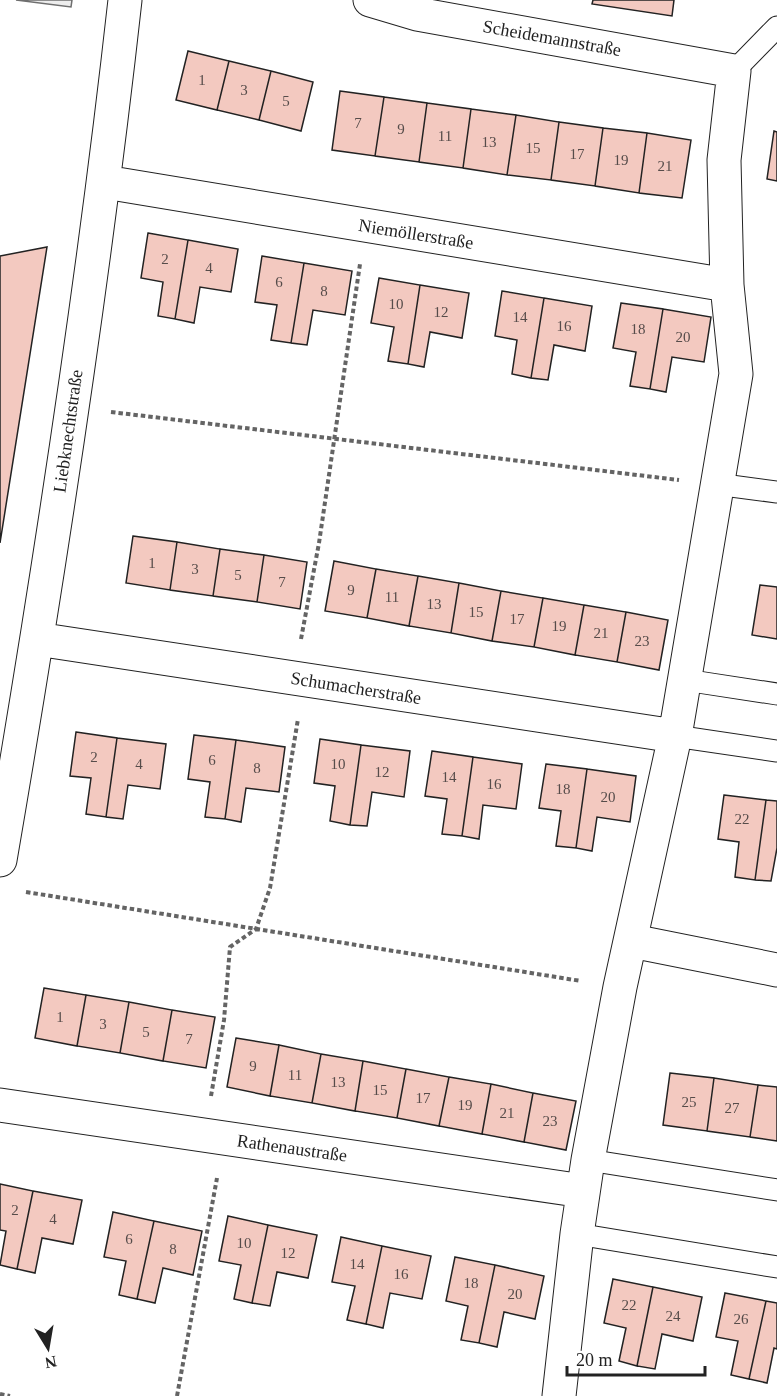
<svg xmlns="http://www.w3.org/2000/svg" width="777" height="1396" font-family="Georgia,serif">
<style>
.parking{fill:#ededed;stroke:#6f6f6f;stroke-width:1.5}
.building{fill:#f3c9c0;stroke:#222;stroke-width:1.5}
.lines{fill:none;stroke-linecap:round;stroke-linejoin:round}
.service-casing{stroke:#222;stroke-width:23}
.minor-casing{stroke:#222;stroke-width:35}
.path{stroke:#646464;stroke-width:4;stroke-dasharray:4.5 3;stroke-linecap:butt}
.service{stroke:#fff;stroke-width:21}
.minor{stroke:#fff;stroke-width:33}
.labels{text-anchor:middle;stroke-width:4.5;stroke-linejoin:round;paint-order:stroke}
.number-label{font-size:15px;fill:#564c4a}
.street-label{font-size:18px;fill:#222;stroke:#fff}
</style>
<rect width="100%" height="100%" fill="#fff"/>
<path class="parking" d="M16 0H72L71 7Z"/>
<path class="building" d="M593 0H674L672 16 592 4Z
M188 51 229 61 217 110 176 100Z
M229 61 271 71 259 120 217 110Z
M271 71 313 82 301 131 259 120Z
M340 91 384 97 375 156 332 150Z
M384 97 427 103 419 162 375 156Z
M427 103 471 109 463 168 419 162Z
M471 109 516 115 507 175 463 168Z
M516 115 559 122 551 180 507 175Z
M559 122 603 128 595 186 551 180Z
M603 128 647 133 639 193 595 186Z
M774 131 777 132V181L767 179Z
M647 133 691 140 682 198 639 193Z
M148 233 188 240 175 319 158 316 163 282 141 278Z
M188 240 238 249 231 292 200 287 194 323 175 319Z
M47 247 0 543V256Z
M262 256 304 263 291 343 271 340 277 305 255 302Z
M304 263 352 271 345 315 313 310 307 345 291 343Z
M379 278 420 285 408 364 388 361 394 327 371 323Z
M420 285 469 293 462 338 430 332 424 367 408 364Z
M502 291 544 298 531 378 512 374 517 340 495 336Z
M544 298 592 306 585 351 554 345 548 380 531 378Z
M621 303 663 309 650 389 630 386 636 352 613 348Z
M663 309 711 317 704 362 672 357 666 392 650 389Z
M133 536 177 542 170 590 126 583Z
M177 542 220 549 213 596 170 590Z
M220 549 264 555 257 602 213 596Z
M264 555 307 562 300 609 257 602Z
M334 561 376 569 367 618 325 611Z
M376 569 418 576 409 626 367 618Z
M418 576 459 583 451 633 409 626Z
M459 583 501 591 492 641 451 633Z
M760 585 777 587V639L752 635Z
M501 591 543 598 534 647 492 641Z
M543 598 584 605 575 655 534 647Z
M584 605 626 612 617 662 575 655Z
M626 612 668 620 659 670 617 662Z
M76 732 117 738 106 817 86 814 91 778 70 776Z
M194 735 236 740 225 819 205 817 210 782 188 779Z
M117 738 166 744 160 789 128 785 123 819 106 817Z
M320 739 361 745 350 825 330 821 335 786 314 783Z
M236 740 285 747 279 792 246 788 241 822 225 819Z
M361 745 410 751 404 797 372 792 367 826 350 825Z
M432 751 473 757 462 836 442 834 447 799 425 796Z
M473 757 522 764 516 809 483 805 479 839 462 836Z
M546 764 587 769 576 848 556 846 561 811 539 808Z
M587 769 636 776 630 822 597 817 592 851 576 848Z
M724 795 766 800 755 880 735 877 739 842 718 839Z
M766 800 777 801V848L771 881 755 880Z
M44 988 86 995 77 1046 35 1038Z
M86 995 129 1002 120 1053 77 1046Z
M129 1002 172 1010 163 1061 120 1053Z
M172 1010 215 1017 206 1068 163 1061Z
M236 1038 279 1045 270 1096 227 1087Z
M279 1045 321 1054 312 1103 270 1096Z
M321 1054 363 1061 355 1111 312 1103Z
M363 1061 406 1069 397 1118 355 1111Z
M406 1069 449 1077 439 1126 397 1118Z
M670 1073 714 1078 707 1131 663 1125Z
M449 1077 491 1084 482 1134 439 1126Z
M714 1078 758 1085 750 1137 707 1131Z
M491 1084 533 1093 524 1142 482 1134Z
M758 1085 777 1087V1141L750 1137Z
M533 1093 576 1101 566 1150 524 1142Z
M0 1184 33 1191 17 1269 0 1265 6 1231 0 1230Z
M33 1191 82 1200 73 1244 42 1238 35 1273 17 1269Z
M113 1212 154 1221 137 1299 119 1295 126 1261 104 1257Z
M228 1216 268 1225 252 1303 234 1299 241 1265 219 1261Z
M154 1221 202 1231 193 1275 163 1268 155 1303 137 1299Z
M268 1225 317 1235 308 1278 277 1272 270 1306 252 1303Z
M341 1237 382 1246 366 1324 347 1320 355 1286 332 1282Z
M382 1246 431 1256 422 1299 390 1293 383 1328 366 1324Z
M455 1257 495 1265 479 1343 461 1340 468 1306 446 1301Z
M495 1265 544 1276 535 1319 504 1312 497 1347 479 1343Z
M613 1279 653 1287 637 1366 619 1361 626 1328 604 1323Z
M653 1287 702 1297 693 1341 662 1334 655 1369 637 1366Z
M725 1293 766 1301 749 1379 731 1375 738 1341 716 1337Z
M766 1301 777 1303V1349L774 1348 767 1383 749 1379Z"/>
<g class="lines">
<defs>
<path id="service" d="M734 71 777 27
M716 484 777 492
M685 680 777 694
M675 736 777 751
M588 1160 777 1190
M577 1234 777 1267"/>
<path id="minor" d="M370 0 417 14 734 71 724 160 727 285 736 374 675 736 620 987 588 1160 577 1234 559 1396
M105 182 727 285
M37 639 675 736
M0 860C49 574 93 288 125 0
M632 941 777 970
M0 1105 583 1191"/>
</defs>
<use href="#service" class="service-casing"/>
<use href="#minor" class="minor-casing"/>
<path class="path" d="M111 412 679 480
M301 639 319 543 360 264
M26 892 581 981
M211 1096 224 1020 230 947 256 929 270 888 298 719
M0 1394 10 1396
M177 1396 217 1178"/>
<use href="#service" class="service"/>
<use href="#minor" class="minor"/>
</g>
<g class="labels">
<g class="number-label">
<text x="202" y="85">1</text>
<text x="244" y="95">3</text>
<text x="286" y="106">5</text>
<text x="358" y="128">7</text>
<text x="401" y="134">9</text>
<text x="445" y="141">11</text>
<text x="489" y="147">13</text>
<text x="533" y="153">15</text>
<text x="577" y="159">17</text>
<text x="621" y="165">19</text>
<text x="665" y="171">21</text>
<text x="165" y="264">2</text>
<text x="209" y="273">4</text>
<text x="279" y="287">6</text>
<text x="324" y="296">8</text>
<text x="396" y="309">10</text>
<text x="441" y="317">12</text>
<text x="520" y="322">14</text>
<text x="564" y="331">16</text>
<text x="638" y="334">18</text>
<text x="683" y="342">20</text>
<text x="152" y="568">1</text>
<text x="195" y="574">3</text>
<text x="238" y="580">5</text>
<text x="282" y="587">7</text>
<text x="351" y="595">9</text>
<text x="392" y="602">11</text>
<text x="434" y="609">13</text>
<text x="476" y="617">15</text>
<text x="517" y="624">17</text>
<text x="559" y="631">19</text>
<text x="601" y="638">21</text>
<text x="642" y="646">23</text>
<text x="94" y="762">2</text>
<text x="212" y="765">6</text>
<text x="139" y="769">4</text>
<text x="338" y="769">10</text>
<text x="257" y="773">8</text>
<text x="382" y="777">12</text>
<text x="449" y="782">14</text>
<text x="494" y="789">16</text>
<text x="563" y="794">18</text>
<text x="608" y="802">20</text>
<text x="742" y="824">22</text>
<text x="60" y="1022">1</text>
<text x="103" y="1029">3</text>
<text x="146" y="1037">5</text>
<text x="189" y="1044">7</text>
<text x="253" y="1071">9</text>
<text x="295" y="1080">11</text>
<text x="338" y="1087">13</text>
<text x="380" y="1095">15</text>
<text x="423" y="1103">17</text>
<text x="689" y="1107">25</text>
<text x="465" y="1110">19</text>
<text x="732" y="1113">27</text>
<text x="507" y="1118">21</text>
<text x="550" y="1126">23</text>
<text x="15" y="1215">2</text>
<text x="53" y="1224">4</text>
<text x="129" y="1244">6</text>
<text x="244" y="1248">10</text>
<text x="173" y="1254">8</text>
<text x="288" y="1258">12</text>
<text x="357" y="1269">14</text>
<text x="401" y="1279">16</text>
<text x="471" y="1288">18</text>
<text x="515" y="1299">20</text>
<text x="629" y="1310">22</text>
<text x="673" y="1321">24</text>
<text x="741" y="1324">26</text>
</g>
<g class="street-label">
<text transform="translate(552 38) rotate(10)" y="6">Scheidemannstraße</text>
<text transform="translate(416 234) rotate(9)" y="6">Niemöllerstraße</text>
<text transform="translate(68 431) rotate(-82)" y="6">Liebknechtstraße</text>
<text transform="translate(356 688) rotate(9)" y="6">Schumacherstraße</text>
<text transform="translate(292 1148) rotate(8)" y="6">Rathenaustraße</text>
</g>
</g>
<g transform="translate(48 1348) rotate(169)" stroke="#ffffff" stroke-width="4.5" paint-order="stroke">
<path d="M0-4.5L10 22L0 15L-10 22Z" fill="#222222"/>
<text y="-9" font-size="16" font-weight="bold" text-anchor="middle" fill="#222222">N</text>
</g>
<path d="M567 1366v9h138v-9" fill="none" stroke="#222222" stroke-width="3"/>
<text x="576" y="1366" font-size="18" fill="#222222" stroke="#ffffff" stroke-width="4.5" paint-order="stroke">20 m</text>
</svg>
